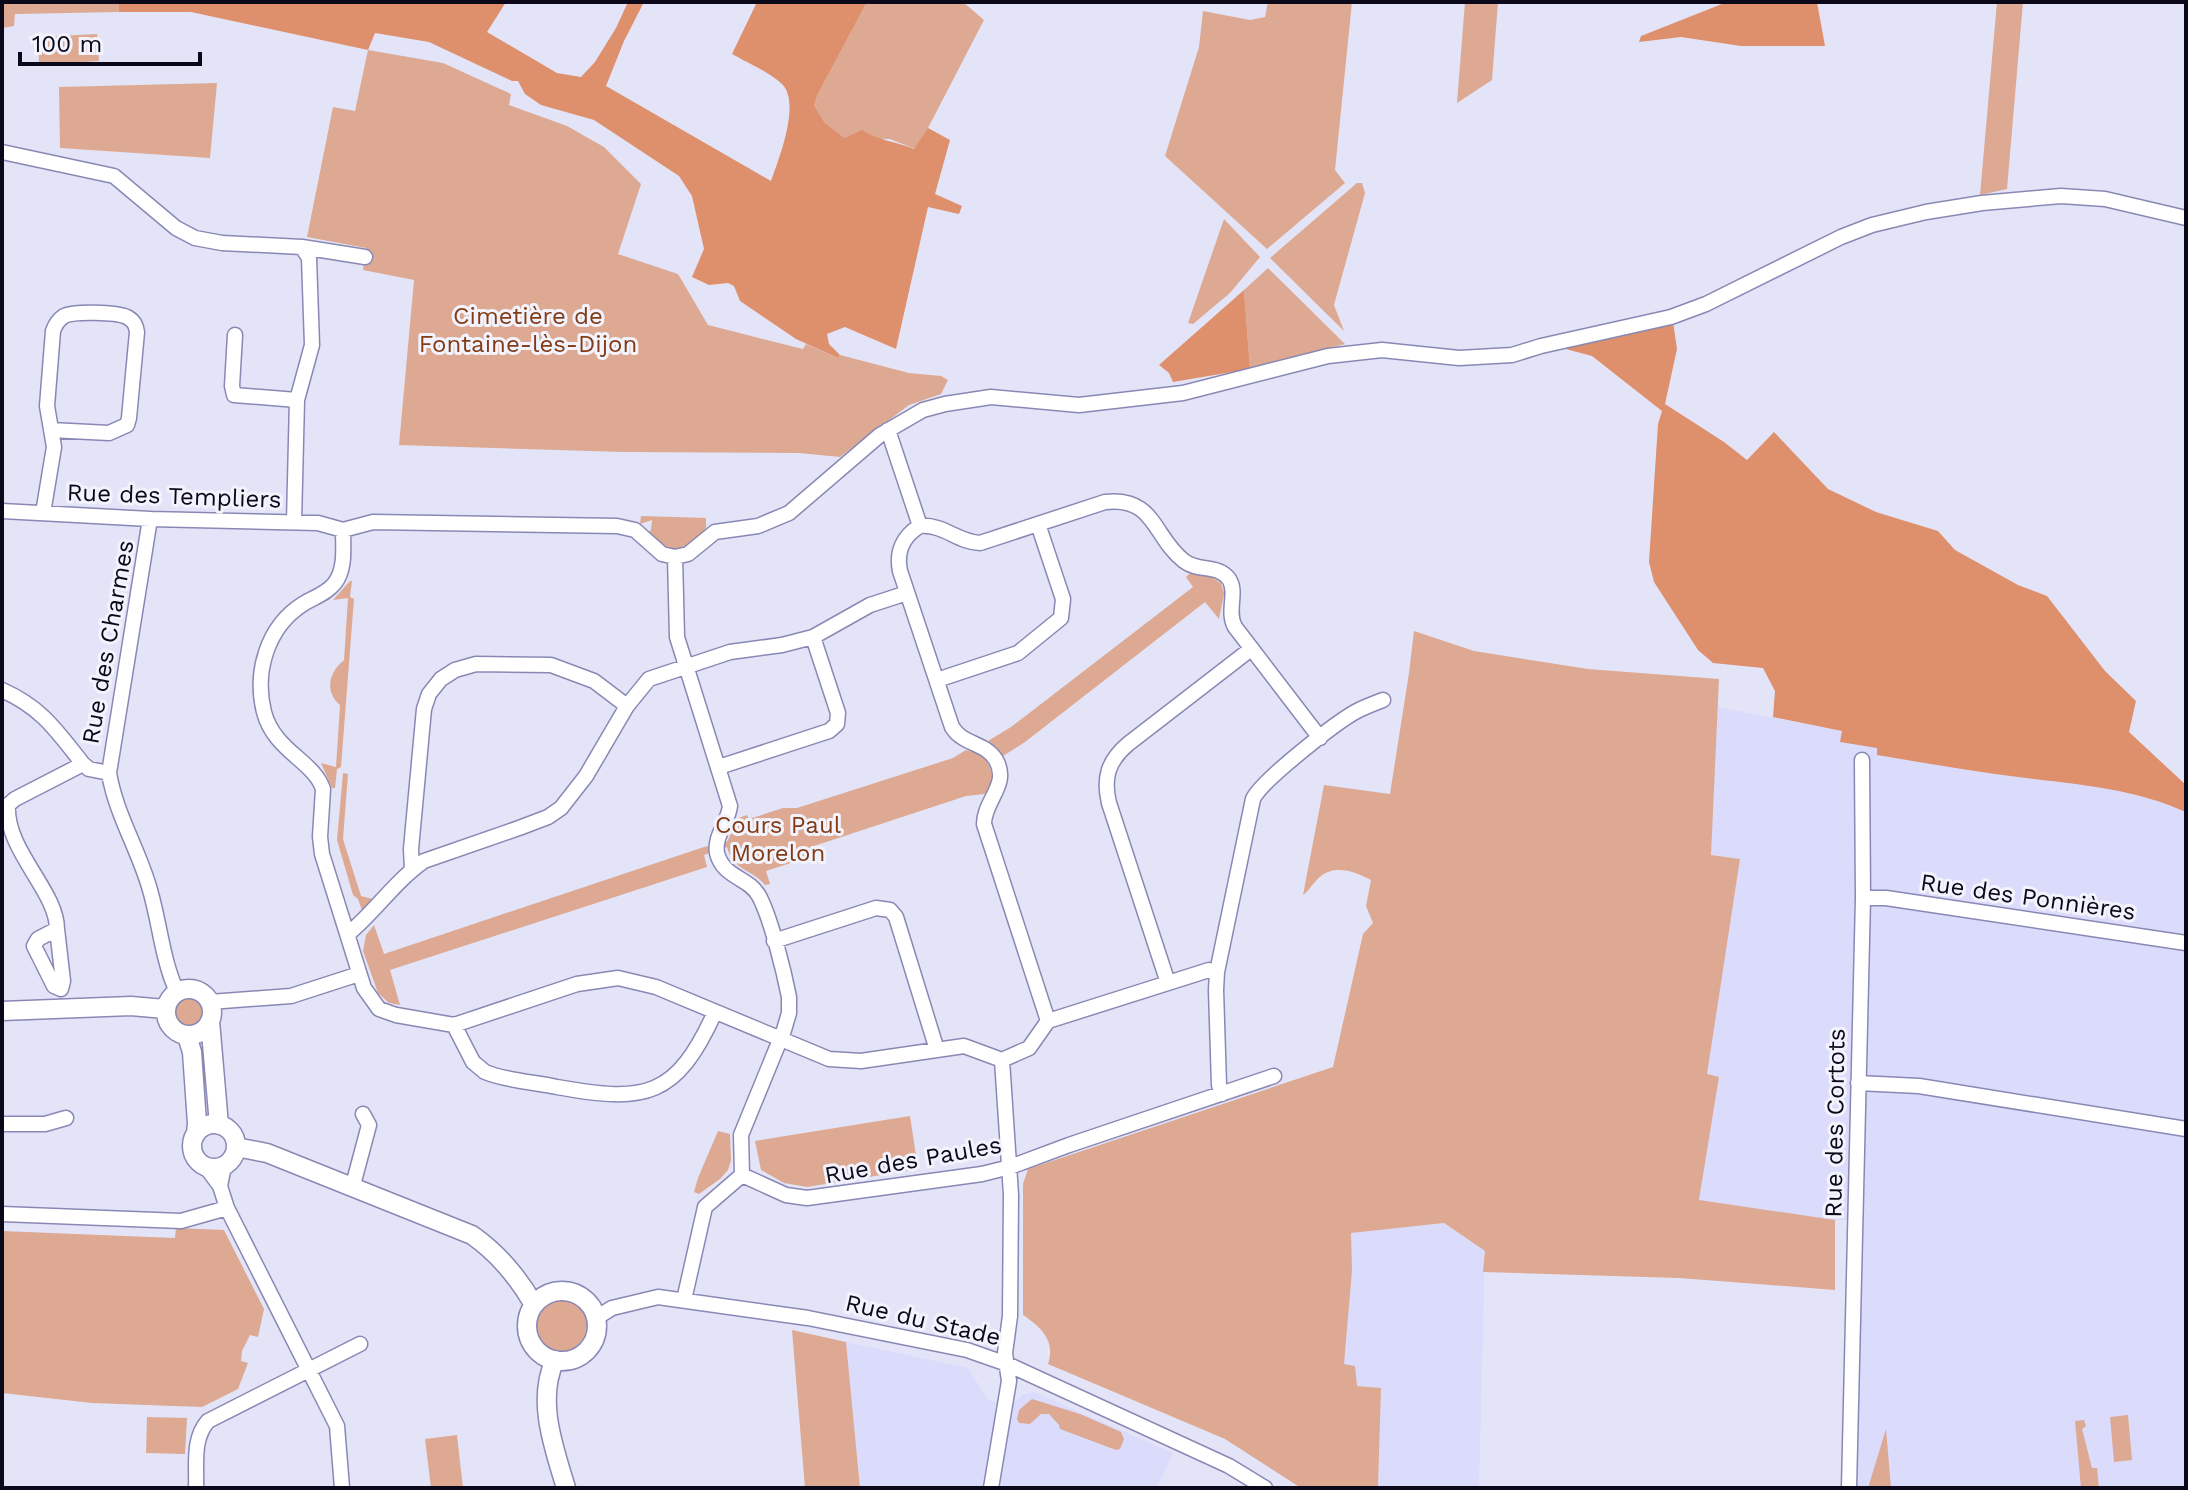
<svg xmlns="http://www.w3.org/2000/svg" width="2188" height="1490" font-family="'Work Sans',sans-serif">
<style>
.built{fill:#dbdbfc}
.green{fill:#dda992}
.forest{fill:#de8f6b}
.lines{fill:none;stroke-linecap:round;stroke-linejoin:round}
.street-casing{stroke:#8988b5;stroke-width:17}
.secondary-casing{stroke:#8988b5;stroke-width:21}
.street{stroke:#fff;stroke-width:14}
.secondary{stroke:#fff;stroke-width:18}
.labels{text-anchor:middle;stroke-width:6;stroke-linejoin:round;paint-order:stroke}
.park-label{font-size:24px;fill:#833b15;stroke:#f2f3fd}
.street-label{font-size:24px;fill:#0b0919;stroke:#f2f3fd}
</style>
<rect width="100%" height="100%" fill="#e4e4f8"/>
<path class="built" d="M1718 707 1843 731 1877 748 1971 771 2114 789 2169 804 2186 812V1488H1857L1861 1220H1835L1699 1201 1719 1077 1706 1075 1740 860 1710 854Z
M1443 1223 1485 1251 1479 1488H1378L1381 1389 1357 1386 1344 1365 1352 1271 1350 1233Z
M846 1342 968 1368 988 1400 1012 1404 1024 1394 1034 1392 1173 1453 1157 1488H860Z"/>
<path class="green" d="M2 2H119V12L15 14 14 26 2 28Z
M867 2H963L984 20 928 128 915 149 890 139 845 138 825 123 814 105 818 94Z
M1268 2H1352L1335 170 1345 183 1267 249 1165 156 1199 47 1203 11 1250 20 1265 17Z
M1465 2H1498L1492 80 1457 103Z
M1997 2H2023L2007 189 1980 195Z
M97 34 99 61 39 65 38 37Z
M368 50 443 63 511 94 509 105 567 126 604 147 641 184 618 254 678 274 708 325 803 349 806 344 838 358 840 355 909 373 941 376 948 380 941 394 909 405 840 457 799 453 624 452 399 445 414 280 363 270 366 248 307 237 333 107 355 111Z
M217 83 210 158 60 148 59 87Z
M1357 183H1362L1365 193 1334 305 1344 331 1270 258Z
M1224 219 1260 257 1230 293 1193 324 1188 323Z
M1268 268 1345 344 1250 369 1244 290Z
M641 516 706 518V528L690 547C670 552 660 548 647 533L651 530 652 520 640 524Z
M1190 573 1208 575 1221 583 1224 594 1219 619 1205 602 1025 742 1003 756 996 747 983 756C993 769 996 781 985 794L966 796 814 846 800 860 766 871 770 884 765 885C751 868 734 872 727 847L704 855 707 867 390 970 400 1005 389 1003 378 993 363 951 366 935 374 925 384 954 704 847 727 842 738 818 747 815 749 819 783 808H797L953 758 966 750 979 754 992 744 988 741 1011 727 1193 587 1186 577Z
M350 581H352L350 597 354 599 341 767 337 769 335 788H332L321 763 336 767 340 705C324 691 329 672 344 660L348 598 333 600Z
M1414 631 1474 651 1588 669 1719 679 1711 855 1740 859 1707 1074 1719 1077 1699 1200 1835 1220V1290L1679 1278 1483 1272 1485 1251 1444 1223 1351 1233 1352 1271 1344 1364 1355 1366 1357 1386 1381 1388 1378 1488H1301L1225 1439 1048 1364C1056 1341 1041 1327 1023 1315V1184L1028 1169 1333 1067 1363 934 1373 923 1366 906 1371 880C1357 872 1335 864 1321 876 1314 881 1310 890 1303 895L1324 785 1390 794 1409 673Z
M343 773 348 774 343 839 361 896 373 899 362 910 358 899 353 895 337 840Z
M174 1013a16 16 0 1 1 32 0a16 16 0 1 1-32 0Z
M910 1116 918 1169 807 1187 784 1183 761 1170 755 1141Z
M718 1131 730 1134 731 1160 728 1170 720 1179 699 1194 694 1192 698 1178Z
M176 1228 224 1230 264 1309 258 1337 250 1335 242 1351 241 1361 248 1363 238 1389 202 1407 92 1403 2 1393V1231L175 1238Z
M535 1325a26 26 0 1 1 52 0a26 26 0 1 1-52 0Z
M792 1330 846 1342 860 1488H805Z
M1032 1399 1080 1414 1121 1432 1124 1439 1120 1449 1116 1450 1060 1429 1059 1425 1049 1414H1041L1030 1424 1019 1423 1017 1419 1019 1410Z
M2128 1415 2132 1460 2114 1462 2110 1417Z
M147 1417 187 1418 185 1454 146 1453Z
M2084 1420 2086 1426 2082 1429 2092 1468H2097L2099 1488H2081L2075 1421Z
M1886 1429 1891 1488H1868Z
M457 1435 463 1488H431L425 1439Z"/>
<path class="forest" d="M119 2H506L487 32 557 73 581 77 595 62 616 28 628 2H644L624 41 606 86 771 181C779 158 801 103 782 84 771 73 746 62 732 54L757 2H867L818 94 814 105 825 123 845 138 862 130C877 140 897 142 914 149L928 128 950 140 935 194 962 206 959 214 928 207 896 349 845 327 827 334 829 344 840 355 838 358 796 339 740 301 734 286 728 283 709 285 692 277 704 249 692 196 679 176 594 120 541 105 525 94 518 81H512L429 42 375 33 368 50 191 12H119Z
M1727 2H1817L1825 46H1741L1681 37 1639 42 1641 36Z
M1244 290 1250 369 1173 382 1169 373 1159 365Z
M1673 322 1677 349 1665 404 1724 442 1747 460 1774 432 1828 489 1876 512 1938 531 1955 550 2018 585 2047 596 2105 671 2136 701 2129 732 2186 785V812C2133 788 2075 784 2018 777 1971 771 1924 763 1877 755V748L1840 742 1842 731 1773 717 1775 691 1763 668 1713 663 1698 650 1654 582 1649 562 1658 424 1662 411 1592 356 1562 348Z"/>
<g class="lines">
<defs>
<path id="street" d="M2 152 114 176 176 228 195 238 222 243 302 247 365 257
M235 335 232 386 234 395 297 400
M888 430 920 526
M2 511 150 519 318 523 343 530
M43 513 54 447 47 406 53 331C55 325 58 320 64 316 74 311 116 312 127 317 134 321 136 325 137 332L129 418 127 425 109 433 51 430
M150 519 109 773C116 815 139 850 150 890 160 924 162 959 177 992
M294 522 297 400 312 345 309 258 302 247
M920 526C903 536 896 552 900 571L952 727C963 745 985 742 996 760 1010 785 984 800 984 824L1048 1021
M920 526C944 524 957 542 980 543L1105 502C1155 496 1153 537 1184 561 1198 572 1218 564 1229 579 1238 593 1226 611 1235 627L1320 738
M343 530 373 522 617 526 635 530 662 554 675 557 688 554 715 532 758 526 789 513 880 435 923 410 945 404 991 397 1079 405 1183 393 1328 356 1382 350 1459 358 1512 355 1541 346 1671 317 1706 304 1841 237 1872 225 1926 212 1982 203 2061 196 2105 199 2186 218
M343 530C343 547 346 570 334 584 326 594 314 597 303 604 267 627 254 672 264 712 274 751 314 761 323 789L320 837 322 854 364 988 379 1009 396 1015 454 1025 577 984 618 978 656 987 829 1059 861 1061 964 1046 1002 1060 1029 1048 1048 1021 1209 970 1217 972
M675 557 677 637 730 806C728 823 714 836 717 853 723 878 749 877 759 896 771 918 784 972 789 997V1013L784 1030 741 1135 742 1175
M937 680 1018 653 1061 618 1063 599 1038 524
M2 690C42 708 56 730 83 764L89 769 109 773
M719 767 829 731 837 724 838 713 813 637
M412 869 411 849 424 709 429 694 441 679 455 670 476 664 551 665 594 681 627 706
M1863 898H1886L2186 943
M57 929C57 891 5 850 8 805L15 799 83 764
M57 929 63 981 61 989 54 986 34 946 38 939Z
M348 934C375 912 395 881 424 861L519 828 548 817 561 808 586 776 627 706 649 679 730 652 782 645 813 637 870 605 907 593
M774 941 876 908 890 910 896 917 937 1050
M1168 983 1109 803C1103 778 1108 761 1128 744L1251 649
M210 1002 291 996 359 974
M454 1025 473 1062 485 1072C507 1081 534 1082 557 1087 646 1103 676 1098 715 1012
M1858 1083 1919 1086 2186 1129
M1222 1094 1219 1085 1216 990 1217 972 1253 799C1261 781 1340 719 1359 710 1367 706 1375 703 1383 700
M2 1124H45L66 1118
M206 1167 220 1186 227 1208 337 1426 342 1488
M742 1175 786 1195 807 1198 982 1174 1010 1167 1069 1145 1274 1076
M353 1185 369 1125 363 1114
M220 1186 224 1166
M2 1214 181 1221 227 1208
M684 1300 705 1207 742 1175
M596 1318 612 1308 658 1297 808 1318 967 1350 1007 1364 1229 1466 1265 1488
M196 1488C197 1465 192 1439 208 1421L360 1344
M991 1488 1009 1381 1005 1353 1010 1316 1011 1195 1002 1060
M1849 1488 1863 898 1862 760"/>
<path id="secondary" d="M166 1012a23 23 0 1 1 46 0a23 23 0 1 1-46 0Z
M2 1011 131 1006 165 1009
M210 1021 219 1125
M187 1036 192 1052 197 1123 196 1134
M192 1146a22 22 0 1 1 44 0a22 22 0 1 1-44 0Z
M236 1147 267 1153 472 1235C499 1254 518 1277 534 1305
M527 1326a35 35 0 1 1 70 0a35 35 0 1 1-70 0Z
M555 1360C536 1400 554 1448 566 1488"/>
</defs>
<use href="#street" class="street-casing"/>
<use href="#secondary" class="secondary-casing"/>
<use href="#street" class="street"/>
<use href="#secondary" class="secondary"/>
</g>
<g class="labels">
<g class="park-label">
<text x="528" y="324">Cimetière de<tspan x="528" dy="28">Fontaine-lès-Dijon</tspan></text>
<text x="778" y="833">Cours Paul<tspan x="778" dy="28">Morelon</tspan></text>
</g>
<g class="street-label">
<text transform="translate(174 496) rotate(2)" y="8">Rue des Templiers</text>
<text transform="translate(108 642) rotate(-80)" y="8">Rue des Charmes</text>
<text transform="translate(2028 897) rotate(8)" y="8">Rue des Ponnières</text>
<text transform="translate(1835 1123) rotate(-89)" y="8">Rue des Cortots</text>
<text transform="translate(913 1160) rotate(-10)" y="8">Rue des Paules</text>
<text transform="translate(923 1320) rotate(13)" y="8">Rue du Stade</text>
</g>
</g>
<rect width="2188" height="1490" fill="none" stroke="#0b0919" stroke-width="8"/>
<path d="M20 52v12h180v-12" fill="none" stroke="#0b0919" stroke-width="4"/>
<text x="32" y="52" font-size="24" fill="#0b0919" stroke="#f2f3fd" stroke-width="6" paint-order="stroke">100 m</text>
</svg>
